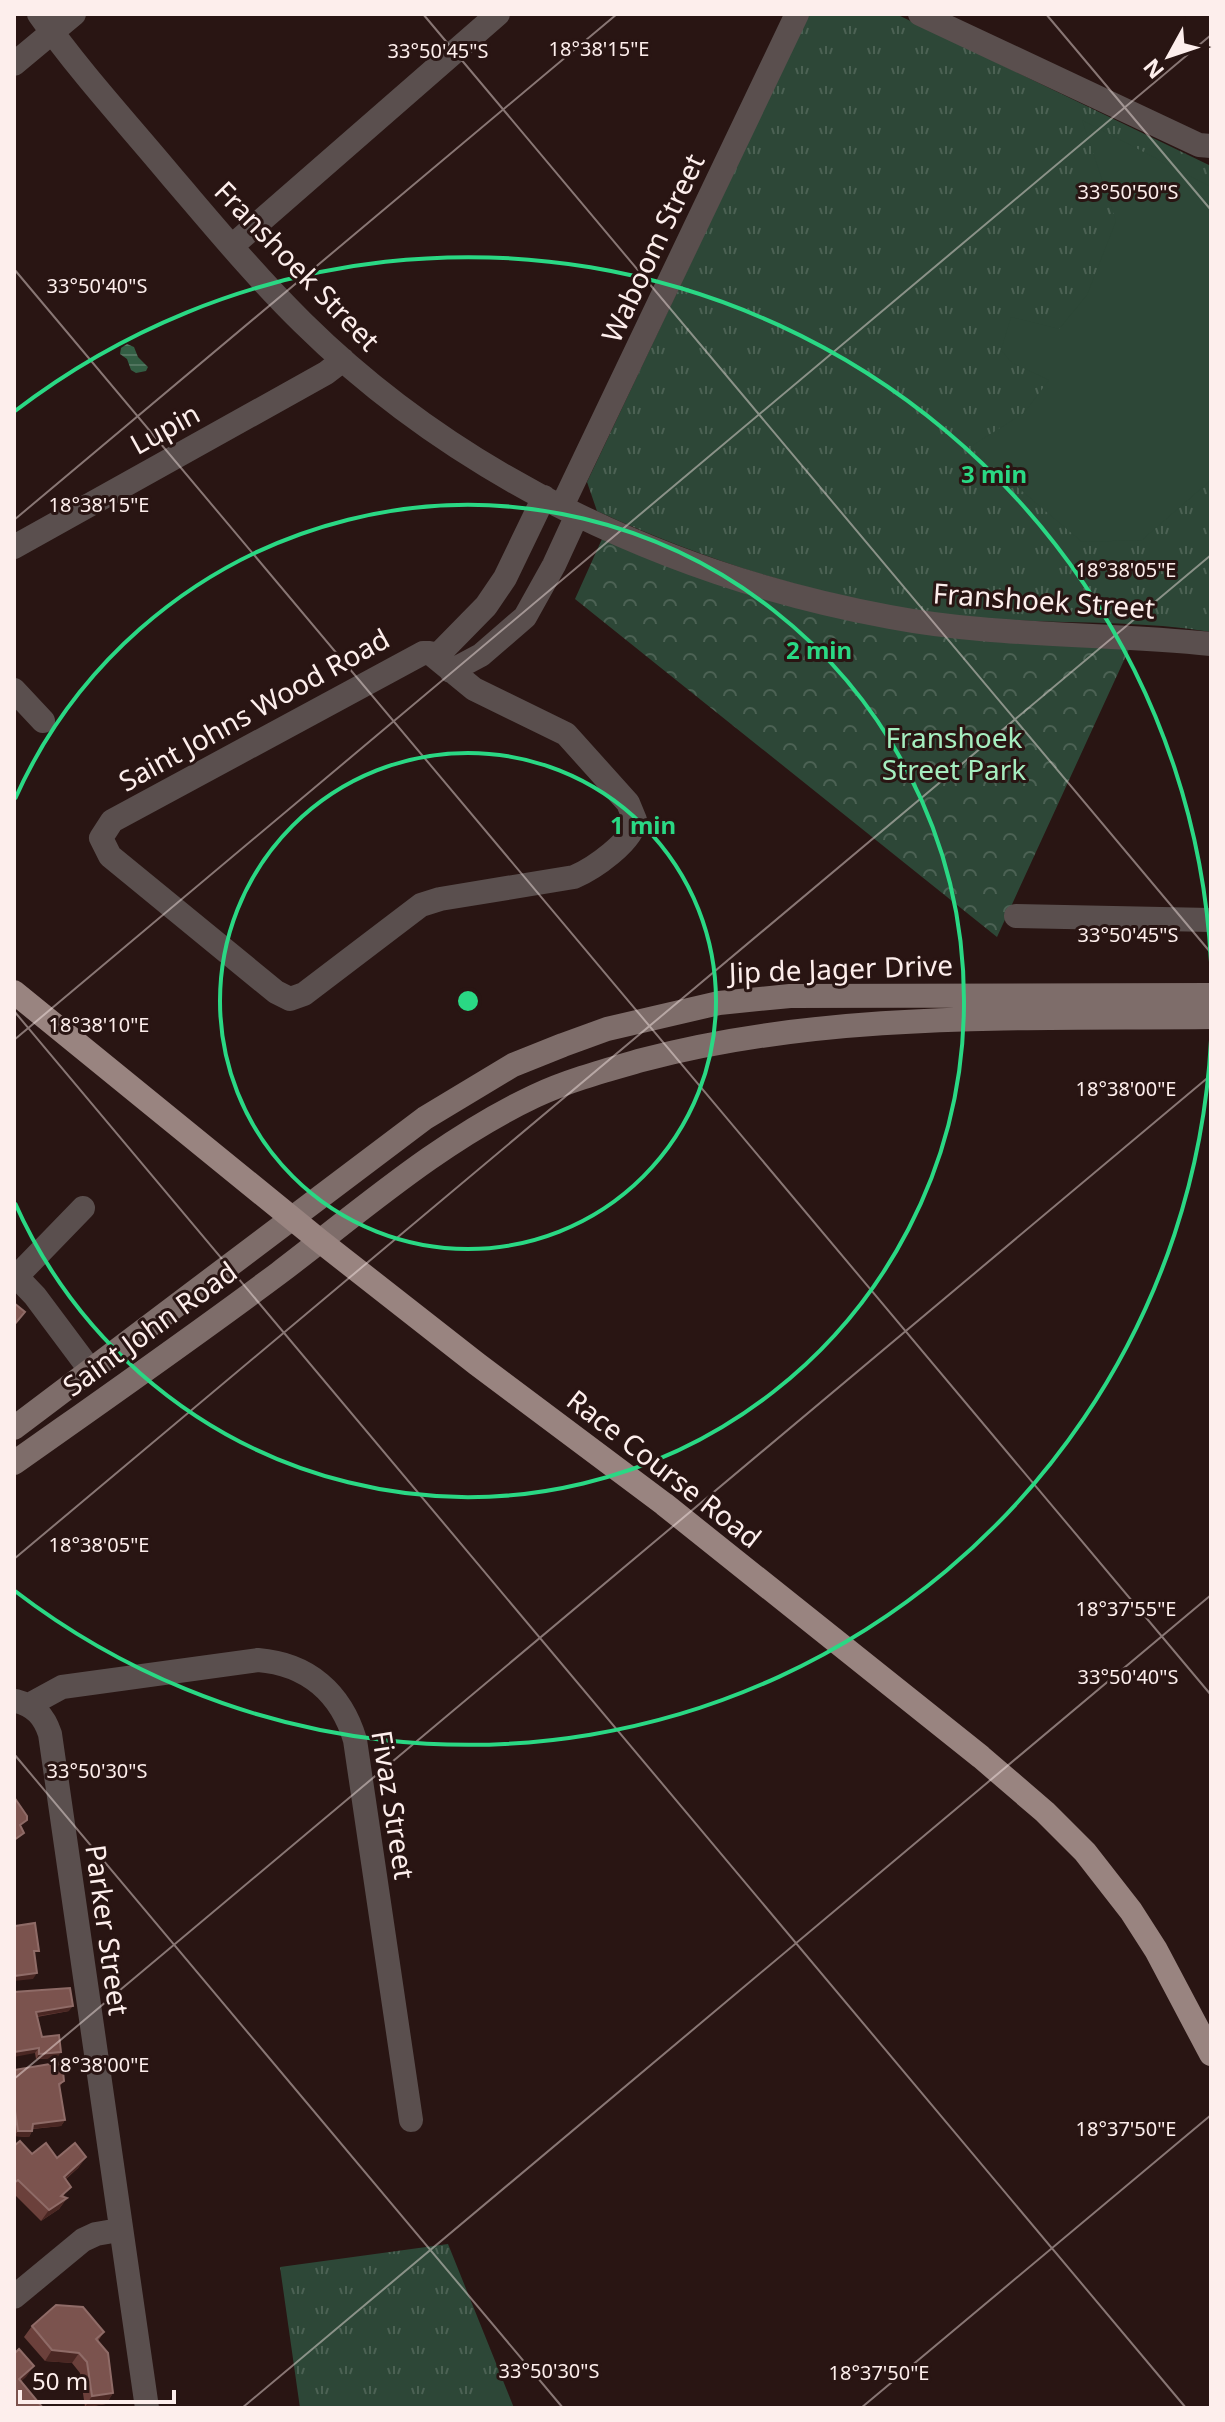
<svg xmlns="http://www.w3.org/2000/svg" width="1225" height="2422" font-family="'Noto Sans',sans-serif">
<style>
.grass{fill:url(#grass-tufts)}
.forest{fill:url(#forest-crowns)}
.garden{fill:#2d4737}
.water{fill:url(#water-rules)}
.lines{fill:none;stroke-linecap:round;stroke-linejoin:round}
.street{stroke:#5a4f4e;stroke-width:24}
.secondary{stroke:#7e6d6a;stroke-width:24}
.primary{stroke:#998480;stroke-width:24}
.wall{fill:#6b403b}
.shaded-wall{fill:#4a2723}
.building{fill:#7b534e;stroke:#8f6b67;stroke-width:2}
.ticks{fill:none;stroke:#fdeeec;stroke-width:2;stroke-opacity:0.45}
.ring{fill:none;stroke:#2ad884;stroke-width:4}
.labels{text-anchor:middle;stroke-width:6;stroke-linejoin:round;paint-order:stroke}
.street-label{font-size:28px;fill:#fdeeec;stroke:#291513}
.park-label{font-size:28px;fill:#a5edbf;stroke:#291513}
.ticks-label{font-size:20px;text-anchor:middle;fill:#fdeeec;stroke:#291513;stroke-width:6;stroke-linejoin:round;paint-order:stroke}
.centre{fill:#2ad884;stroke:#291513;stroke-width:4}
.ring-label{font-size:24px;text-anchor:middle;font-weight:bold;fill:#2ad884;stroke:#291513;stroke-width:6;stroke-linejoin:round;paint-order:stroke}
</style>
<defs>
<pattern id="grass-tufts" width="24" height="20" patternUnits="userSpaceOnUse" patternTransform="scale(2)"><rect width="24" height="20" fill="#2d4737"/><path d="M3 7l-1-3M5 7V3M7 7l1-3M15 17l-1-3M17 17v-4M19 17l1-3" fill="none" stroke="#4c6254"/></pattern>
<pattern id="forest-crowns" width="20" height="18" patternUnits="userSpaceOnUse" patternTransform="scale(2)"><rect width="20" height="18" fill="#2d4737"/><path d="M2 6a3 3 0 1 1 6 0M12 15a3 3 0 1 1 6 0" fill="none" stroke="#4c6254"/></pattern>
<pattern id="water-rules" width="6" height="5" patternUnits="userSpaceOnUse" patternTransform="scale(2)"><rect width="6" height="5" fill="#335e44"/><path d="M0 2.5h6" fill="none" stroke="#51755f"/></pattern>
</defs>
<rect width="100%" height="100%" fill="#291513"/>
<path class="grass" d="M809 14H896L1211 166V632C1131 619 1049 625 969 617 840 604 715 565 597 511L587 482Z
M448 2244 514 2408H300L280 2267Z"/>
<path class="forest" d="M602 539 718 584 1131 645 997 937 575 599Z"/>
<path class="garden" d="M1082 120 1211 187V480L1142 540 1082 542 970 447 1024 413 1049 380 1012 363 1001 350 1011 317 1059 329 1087 295 1116 221Z"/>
<path class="water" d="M127 344 134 347 138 357 148 367 146 371 136 373 131 370 127 359 120 354 121 348Z"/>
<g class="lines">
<path class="street" d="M39 14C79 71 127 123 172 177 214 226 256 277 303 323 461 479 673 577 890 617 995 637 1104 633 1211 644
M920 14 1199 145 1211 146
M14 64 74 14
M232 246 498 14
M562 506 797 14
M14 547 326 373 343 360
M423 653H430L474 689 566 734 628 803 635 820C634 841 593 869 574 877L440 899 421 905 304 994 290 999 276 992 110 856 101 838 112 821Z
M436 657 486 606 505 578 544 497
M451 671 481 655 525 617 554 565 577 515
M14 690 43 721
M1016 916 1211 920
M14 1274 35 1296 91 1371
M17 1276 83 1208
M16 1701C35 1706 44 1716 50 1734L147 2408
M29 1705 62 1687 258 1660C308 1664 341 1693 355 1740L411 2120
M14 2297 83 2240 96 2234 119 2230"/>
<path class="secondary" d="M14 1428 425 1118 513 1065 563 1045 607 1029 719 1003 790 996 1211 995
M14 1463C103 1400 192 1338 279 1273 362 1210 440 1141 535 1096 569 1080 607 1070 642 1060 827 1011 1021 1019 1211 1017"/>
<path class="primary" d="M14 992 320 1241 477 1364 664 1504 981 1757 1045 1812 1085 1852 1131 1911 1156 1950 1211 2054"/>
</g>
<path class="wall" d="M14 1992 69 2011 37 2017 42 2037 57 2058 36 2059 35 2053Z
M14 2070 64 2081 59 2087 65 2120 61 2126 33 2129 29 2137 14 2136Z
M14 2146 32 2154 57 2158 86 2157 78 2168 66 2179 64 2197 67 2198 59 2209 41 2221 14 2194Z
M32 2326 104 2332 98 2341 113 2393 106 2404 85 2407 80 2373 72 2363 45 2361 24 2337Z"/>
<path class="shaded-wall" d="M37 1973 33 1979 14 1981V1976Z
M73 2006 69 2011 32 2017 36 2012Z
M39 2048 35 2053 14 2057V2052Z
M61 2052 57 2058 36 2059 39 2054Z
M65 2120 61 2126 29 2129 33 2124Z
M18 2131H32L29 2137 14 2136Z
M86 2157 78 2168 56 2187 64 2177Z
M67 2198 59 2209 41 2221 49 2210Z
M52 2350 79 2353 72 2363 45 2361Z
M34 2366 26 2377 14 2388 19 2379Z
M113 2393 106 2404 85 2407 92 2396Z"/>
<path class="building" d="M14 1303 25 1312 14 1325Z
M14 1797 27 1816V1820L20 1825 24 1833 14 1840Z
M14 1918 15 1926 35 1923 39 1951H34L37 1973 14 1976Z
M70 1988 73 2006 36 2012 42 2037 59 2035 61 2052 39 2054V2048L14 2052V1992Z
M62 2062 64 2081 59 2084 65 2120 33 2124 32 2131H18L14 2104V2070Z
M20 2141 32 2154 46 2143 57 2158 75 2143 86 2157 64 2177 71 2187 61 2196 67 2198 49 2210 18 2180 14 2183V2146Z
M56 2305 83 2307 104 2332 96 2339 108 2353 113 2393 92 2396 87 2362 79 2353 52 2350 32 2326Z
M19 2349 34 2366 19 2379 43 2408H14V2354Z"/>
<path class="ticks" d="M423 14 1211 953M1046 14 1211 210M14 269 1211 1695M14 520 617 14M14 1011 1186 2408M14 1040 1211 35M14 1559 1211 555M14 1754 563 2408M14 2079 1211 1075M242 2408 1211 1595M861 2408 1211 2115"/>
<g class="ring">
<circle cx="468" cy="1001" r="248"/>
<path d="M15 799A496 496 0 1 1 15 1203"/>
<path d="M1211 1040A744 744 0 0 1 15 1591M15 411A744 744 0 0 1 1211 962"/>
</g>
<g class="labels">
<g class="street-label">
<text transform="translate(653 248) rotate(-65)" y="10">Waboom Street</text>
<text transform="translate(297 266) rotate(46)" y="10">Franshoek Street</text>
<text transform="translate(165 429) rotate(-29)" y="10">Lupin</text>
<text transform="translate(1044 601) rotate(4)" y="10">Franshoek Street</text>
<text transform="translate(254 710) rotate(-29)" y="10">Saint Johns Wood Road</text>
<text transform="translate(841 969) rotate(-2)" y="10">Jip de Jager Drive</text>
<text transform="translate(150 1329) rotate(-36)" y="10">Saint John Road</text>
<text transform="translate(664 1469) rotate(38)" y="10">Race Course Road</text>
<text transform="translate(393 1805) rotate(81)" y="10">Fivaz Street</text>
<text transform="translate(107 1930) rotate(82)" y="10">Parker Street</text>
</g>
<g class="park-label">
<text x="954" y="748">Franshoek<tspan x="954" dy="32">Street Park</tspan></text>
</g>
</g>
<g class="ticks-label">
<text x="599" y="56">18°38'15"E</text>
<text x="438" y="58">33°50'45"S</text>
<text x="1128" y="199">33°50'50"S</text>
<text x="97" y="293">33°50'40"S</text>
<text x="99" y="512">18°38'15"E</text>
<text x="1126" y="577">18°38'05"E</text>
<text x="1128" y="942">33°50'45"S</text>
<text x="99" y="1032">18°38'10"E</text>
<text x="1126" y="1096">18°38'00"E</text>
<text x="99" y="1552">18°38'05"E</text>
<text x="1126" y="1616">18°37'55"E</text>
<text x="1128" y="1684">33°50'40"S</text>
<text x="97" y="1778">33°50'30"S</text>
<text x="99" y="2072">18°38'00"E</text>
<text x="1126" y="2136">18°37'50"E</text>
<text x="549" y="2378">33°50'30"S</text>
<text x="879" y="2380">18°37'50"E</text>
</g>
<circle cx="468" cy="1001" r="12" class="centre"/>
<g class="ring-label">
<text x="994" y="483">3 min</text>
<text x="819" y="659">2 min</text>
<text x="643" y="834">1 min</text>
</g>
<rect width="1225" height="2422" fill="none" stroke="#fdeeec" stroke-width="32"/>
<g transform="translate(1169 56) rotate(230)" stroke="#291513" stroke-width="6" paint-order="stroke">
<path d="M0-6L14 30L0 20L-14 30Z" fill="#fdeeec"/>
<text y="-12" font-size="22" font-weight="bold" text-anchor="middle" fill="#fdeeec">N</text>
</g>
<path d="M20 2390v12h154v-12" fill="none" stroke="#fdeeec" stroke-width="4"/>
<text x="32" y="2390" font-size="24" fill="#fdeeec" stroke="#291513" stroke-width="6" paint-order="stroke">50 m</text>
</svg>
